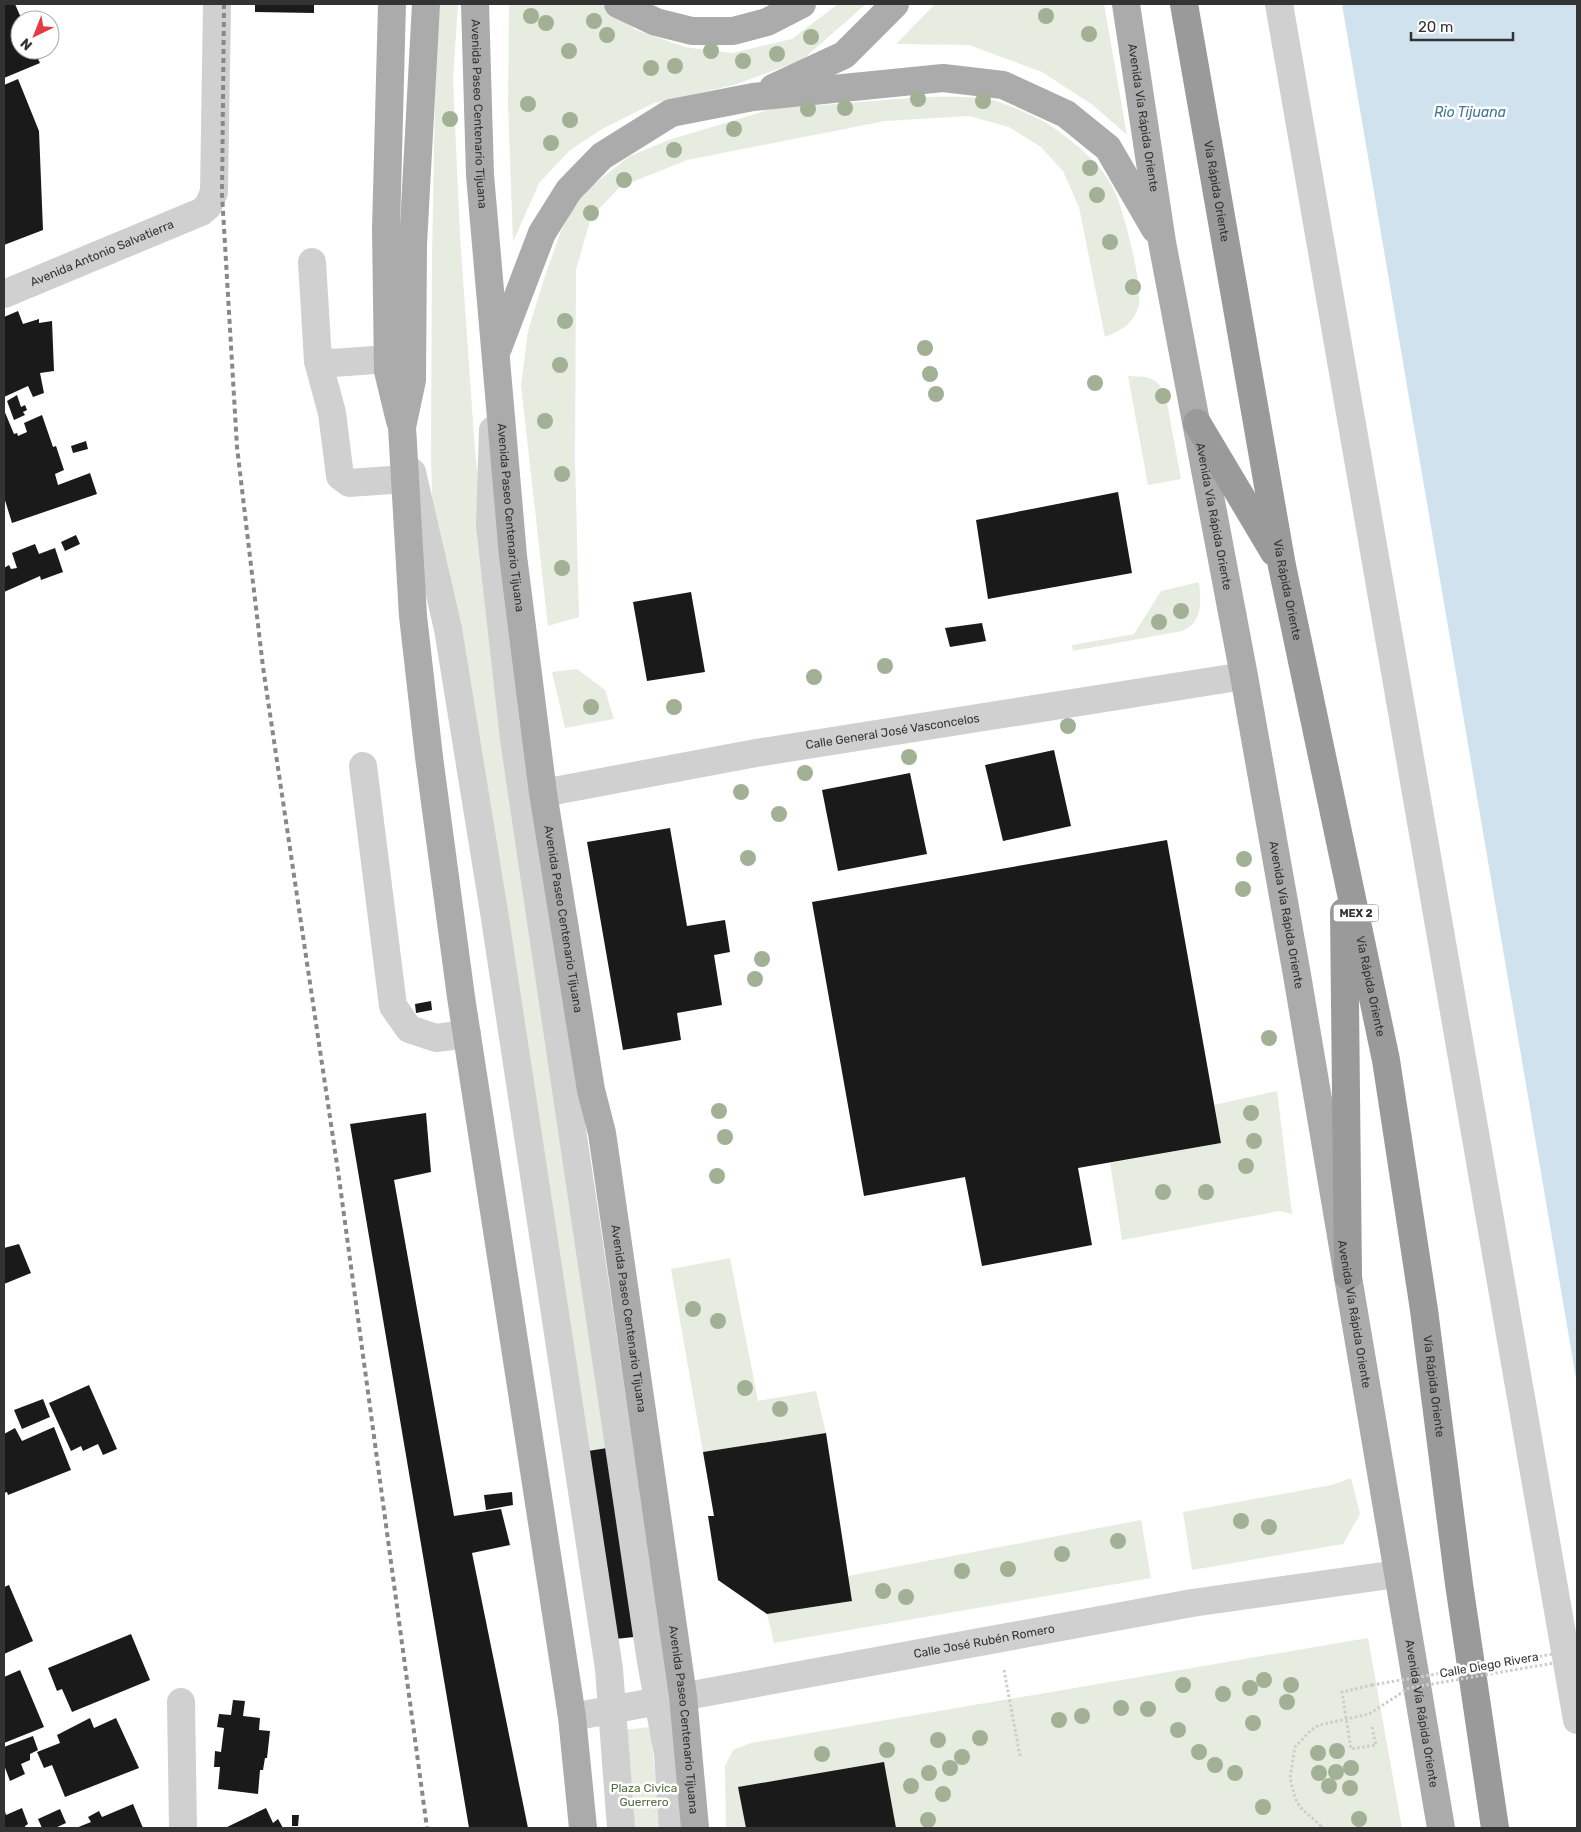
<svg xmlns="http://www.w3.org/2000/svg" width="1581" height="1832" font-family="Rubik,sans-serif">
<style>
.green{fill:#e6ecdf}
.water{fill:#cfe2ee}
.building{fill:#1a1a1a}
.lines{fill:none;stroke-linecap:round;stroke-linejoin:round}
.path{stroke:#cdcdcd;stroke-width:3;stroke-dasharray:2.5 2.5;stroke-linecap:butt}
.minor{stroke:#d0d0d0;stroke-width:28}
.major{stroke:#ababab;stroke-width:28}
.highway{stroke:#9a9a9a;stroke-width:28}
.rail{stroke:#888;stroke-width:4;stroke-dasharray:5 4;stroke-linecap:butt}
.path-bridge{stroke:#cdcdcd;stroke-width:3;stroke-dasharray:2.5 2.5;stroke-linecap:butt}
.tree{fill:#a2b095}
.labels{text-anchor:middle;stroke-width:5;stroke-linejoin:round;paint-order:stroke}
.shield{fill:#fff;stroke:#707070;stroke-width:1}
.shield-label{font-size:11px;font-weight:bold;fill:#333}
.street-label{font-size:12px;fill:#333;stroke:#fff}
.park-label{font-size:12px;fill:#56703f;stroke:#fff}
.water-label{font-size:14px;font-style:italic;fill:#3f7597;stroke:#fff}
</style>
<rect width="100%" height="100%" fill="#fff"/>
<path class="green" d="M440 4H458L453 79 460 236 475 451 505 708 607 1448 588 1451 516 1127 436 640 431 457 432 257 436 41Z
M509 4H601L636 30 685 47 732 53 792 39 838 4H866L802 60 734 85 654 103 602 129 570 150 539 183 513 242 508 103Z
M935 4H1104L1127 135 1093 105 1042 72 969 45 896 44Z
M923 97C944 97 967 96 988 99 999 100 1041 119 1051 126 1074 142 1102 164 1114 190 1123 208 1145 291 1138 308 1132 325 1120 331 1105 337L1079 207 1063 171 1041 147 1009 127 969 116 885 121 687 160 620 187 591 217 576 270 575 459 579 617 548 626 521 385 528 331 544 279 561 231 580 195 630 156 669 140 771 109Z
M1128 376C1147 377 1153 375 1165 392L1181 479 1148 485Z
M1199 582C1201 602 1203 622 1182 631L1073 651 1072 645 1134 634 1161 591Z
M577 669 605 690 614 719 565 728 552 672Z
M1277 1091 1292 1214 1280 1211 1122 1240 1110 1163 1221 1143 1214 1105Z
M730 1258 758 1401 816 1391 826 1433 703 1452 671 1269Z
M1351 1478 1360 1514 1343 1544 1192 1570 1183 1512 1332 1485Z
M1141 1520 1151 1578 774 1643 767 1614 852 1601 848 1576Z
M1368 1638 1402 1828H726L725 1766 733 1750 751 1743Z
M650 1727 661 1828H632L623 1730Z"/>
<path class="water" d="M1342 4H1577V1384Z"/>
<path class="building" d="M4 4H15L22 20H20V50H34L40 63 4 78Z
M255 4H314V13L255 12Z
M18 79 39 131 43 230 4 245V85Z
M18 311 23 324 39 319V323L52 321 54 371 40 373 44 393 33 397 28 386 4 397V317Z
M17 395 21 407 25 405 27 410 23 412 25 415 14 420 7 401Z
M4 410 14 434 17 433 18 436 27 432 24 423 42 415 53 447 56 446 64 470 55 474 58 485 90 473 97 494 12 523 4 497Z
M86 441 88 449 73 453 71 446Z
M1118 492 1132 573 988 599 976 520Z
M76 535 80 544 65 551 61 542Z
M35 544 39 554 55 548 63 572 41 580 40 576 4 592V568L9 565 11 569 17 568 12 553Z
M691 592 705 672 647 681 633 602Z
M982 623 986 641 950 647 945 628Z
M1054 750 1071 826 1003 841 985 765Z
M910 773 927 854 838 871 822 790Z
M670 828 687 926 725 920 730 952 714 955 722 1005 677 1013 681 1040 623 1050 587 842Z
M1167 840 1221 1143 1078 1168 1092 1245 982 1266 965 1177 864 1196 812 902Z
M431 1001 432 1010 416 1013 415 1004Z
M426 1113 431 1172 394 1180 454 1516 501 1509 510 1545 472 1553 528 1828H469L350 1124Z
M19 1244 31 1273 4 1284V1248Z
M89 1385 117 1449 103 1455 98 1444 83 1451 81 1446 71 1451 49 1403Z
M43 1399 50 1417 22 1429 14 1410Z
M54 1427 71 1470 8 1495 7 1492 4 1493V1434L15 1428 22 1441Z
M826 1433 852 1601 767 1614 718 1580 708 1516H714L703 1452Z
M607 1448 634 1637 615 1639 588 1451Z
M512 1492 513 1505 486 1510 484 1495Z
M9 1585 33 1641 4 1654V1587Z
M131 1634 150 1680 72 1712 62 1689 57 1691 48 1668Z
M20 1670 44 1727 4 1743V1677Z
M233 1700 245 1701 243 1716 260 1718 259 1730 270 1731 267 1758H265L263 1770H260L258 1794 218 1789 220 1767H214L215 1751 221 1752 224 1728 217 1727 219 1714 231 1715Z
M90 1718 94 1728 116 1718 139 1768 65 1797 52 1765 44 1768 37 1752 60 1743 57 1735Z
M33 1736 38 1750 30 1754V1760L21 1764 25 1774 10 1781 4 1765V1747Z
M884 1762 896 1828H746L738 1787Z
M133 1804 143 1828H76L91 1822 88 1817 99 1811 102 1817Z
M4 1808 6 1815 22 1808 28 1824 25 1826V1828H4Z
M266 1808 273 1823 278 1819 283 1828H225Z
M60 1809 66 1823 55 1828H42L38 1819Z
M292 1815H299L298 1826H292Z"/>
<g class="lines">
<path class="path" d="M1004 1670 1020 1756
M1372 1727 1376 1745 1351 1749 1342 1692 1372 1685
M1321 1826 1323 1828"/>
<g class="minor">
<path d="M1279 4 1577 1720"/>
<path d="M312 262 318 361 333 363 388 359"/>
<path id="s1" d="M4 294 201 212 208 206 214 192 217 4"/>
<path d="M318 361 332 413 340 476 349 483 405 479"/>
<path d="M493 430 490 525 514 739 651 1662 668 1754 673 1828"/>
<path d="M412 472 448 629 494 912 609 1669 621 1828"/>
<path d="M363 766 393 1006 409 1029 436 1038 467 1034"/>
<path id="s2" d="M543 793 756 753 1244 676"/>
<path d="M181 1702 183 1828"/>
<path id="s3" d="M572 1717 1192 1603 1397 1574"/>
</g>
<g class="major">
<path d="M392 4 386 229 388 371 400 421"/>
<path d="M426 4 413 244 412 380 402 427 413 616 429 757 461 997 572 1717 583 1828"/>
<path id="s4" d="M475 4 480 175 513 556 543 793 591 1090 602 1133 683 1696 695 1828"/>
<path d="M618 4 656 22 692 31H733L767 22 802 4"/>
<path id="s5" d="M1126 4 1162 242 1244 676 1297 975 1441 1828"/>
<path d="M773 88 844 55 895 4"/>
<path d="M498 348 542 233 569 190 602 156 671 113 753 97 943 78 1003 85 1066 114 1108 148 1155 229"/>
</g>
<g class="highway">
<path id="s6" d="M1184 4 1282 566 1386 1060 1424 1310 1459 1584 1495 1828"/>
<path d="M1197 423 1274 552"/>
<path d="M1344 912 1348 1276"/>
</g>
<path class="rail" d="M224 4 222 194 237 447 263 667 339 1178 427 1828"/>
<path class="path-bridge" d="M1372 1685 1577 1650
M1321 1826 1300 1807 1295 1798 1290 1778 1295 1747 1311 1730 1319 1725 1369 1714 1409 1688 1577 1659"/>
</g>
<g class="tree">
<circle cx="531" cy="16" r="8"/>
<circle cx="1046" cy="16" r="8"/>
<circle cx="594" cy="21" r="8"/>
<circle cx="546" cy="23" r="8"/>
<circle cx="1089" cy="34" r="8"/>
<circle cx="607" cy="35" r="8"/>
<circle cx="811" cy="37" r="8"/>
<circle cx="569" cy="51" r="8"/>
<circle cx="711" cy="51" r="8"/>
<circle cx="777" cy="54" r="8"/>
<circle cx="743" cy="61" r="8"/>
<circle cx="675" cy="66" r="8"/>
<circle cx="651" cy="68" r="8"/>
<circle cx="918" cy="99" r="8"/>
<circle cx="983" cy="101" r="8"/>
<circle cx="528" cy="104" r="8"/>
<circle cx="845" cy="108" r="8"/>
<circle cx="808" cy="109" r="8"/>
<circle cx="450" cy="119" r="8"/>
<circle cx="570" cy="120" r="8"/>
<circle cx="734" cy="129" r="8"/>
<circle cx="551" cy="143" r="8"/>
<circle cx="674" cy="150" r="8"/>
<circle cx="1090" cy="168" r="8"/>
<circle cx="624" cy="180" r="8"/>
<circle cx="1097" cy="195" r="8"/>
<circle cx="591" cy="213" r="8"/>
<circle cx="1110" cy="242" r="8"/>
<circle cx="1133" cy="287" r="8"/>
<circle cx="565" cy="321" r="8"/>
<circle cx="925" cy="348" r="8"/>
<circle cx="560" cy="365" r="8"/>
<circle cx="930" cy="374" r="8"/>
<circle cx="1095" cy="383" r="8"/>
<circle cx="936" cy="394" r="8"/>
<circle cx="1163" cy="396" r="8"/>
<circle cx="545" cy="421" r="8"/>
<circle cx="562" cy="474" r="8"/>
<circle cx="562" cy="568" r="8"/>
<circle cx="1181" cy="611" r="8"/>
<circle cx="1159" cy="622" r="8"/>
<circle cx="885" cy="666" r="8"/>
<circle cx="814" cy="677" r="8"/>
<circle cx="591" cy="707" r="8"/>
<circle cx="674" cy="707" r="8"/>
<circle cx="1068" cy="726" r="8"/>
<circle cx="909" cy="757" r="8"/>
<circle cx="805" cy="773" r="8"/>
<circle cx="741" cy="792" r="8"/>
<circle cx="779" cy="814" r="8"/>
<circle cx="748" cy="858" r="8"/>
<circle cx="1244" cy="859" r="8"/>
<circle cx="1243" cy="889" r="8"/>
<circle cx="762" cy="959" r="8"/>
<circle cx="755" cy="979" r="8"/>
<circle cx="1269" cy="1038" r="8"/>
<circle cx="719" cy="1111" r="8"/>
<circle cx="1251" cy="1113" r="8"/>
<circle cx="725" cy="1137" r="8"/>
<circle cx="1254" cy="1141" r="8"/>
<circle cx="1246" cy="1166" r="8"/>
<circle cx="717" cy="1176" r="8"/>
<circle cx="1163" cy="1192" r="8"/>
<circle cx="1206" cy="1192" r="8"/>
<circle cx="693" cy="1309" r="8"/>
<circle cx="718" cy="1321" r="8"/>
<circle cx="745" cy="1388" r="8"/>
<circle cx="780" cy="1409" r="8"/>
<circle cx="1241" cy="1521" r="8"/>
<circle cx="1269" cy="1527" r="8"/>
<circle cx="1118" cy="1541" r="8"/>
<circle cx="1062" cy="1554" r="8"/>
<circle cx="1008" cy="1569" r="8"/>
<circle cx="962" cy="1571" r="8"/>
<circle cx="883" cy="1591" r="8"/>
<circle cx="906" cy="1597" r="8"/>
<circle cx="1264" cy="1680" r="8"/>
<circle cx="1183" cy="1685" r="8"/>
<circle cx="1291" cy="1685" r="8"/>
<circle cx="1250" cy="1688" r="8"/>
<circle cx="1223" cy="1694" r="8"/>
<circle cx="1287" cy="1702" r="8"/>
<circle cx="1121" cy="1708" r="8"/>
<circle cx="1148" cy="1709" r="8"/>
<circle cx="1082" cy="1716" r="8"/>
<circle cx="1059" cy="1720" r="8"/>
<circle cx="1253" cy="1723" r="8"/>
<circle cx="1178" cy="1730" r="8"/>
<circle cx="980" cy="1738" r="8"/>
<circle cx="938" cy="1740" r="8"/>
<circle cx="887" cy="1750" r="8"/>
<circle cx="1337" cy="1751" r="8"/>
<circle cx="1199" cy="1752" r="8"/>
<circle cx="1318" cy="1753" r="8"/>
<circle cx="822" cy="1754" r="8"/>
<circle cx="962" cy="1757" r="8"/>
<circle cx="1215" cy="1765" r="8"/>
<circle cx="950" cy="1768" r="8"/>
<circle cx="1351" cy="1768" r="8"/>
<circle cx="1336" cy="1772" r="8"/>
<circle cx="929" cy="1773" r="8"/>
<circle cx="1235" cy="1773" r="8"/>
<circle cx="1319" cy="1773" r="8"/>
<circle cx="911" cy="1786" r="8"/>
<circle cx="1329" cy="1786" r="8"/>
<circle cx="1350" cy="1788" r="8"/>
<circle cx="943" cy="1794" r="8"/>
<circle cx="1263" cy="1807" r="8"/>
<circle cx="1359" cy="1819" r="8"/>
<circle cx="928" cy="1820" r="8"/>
</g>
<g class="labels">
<rect class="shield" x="1333.5" y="904.5" width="45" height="17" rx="4"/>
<g class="shield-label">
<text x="1356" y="917">MEX 2</text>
</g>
<g class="street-label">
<text dy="4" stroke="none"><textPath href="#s4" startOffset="110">Avenida Paseo Centenario Tijuana</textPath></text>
<text dy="4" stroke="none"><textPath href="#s5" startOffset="115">Avenida Vía Rápida Oriente</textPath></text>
<text dy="4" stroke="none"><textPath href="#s6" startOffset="190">Vía Rápida Oriente</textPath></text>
<text dy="4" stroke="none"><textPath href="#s1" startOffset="106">Avenida Antonio Salvatierra</textPath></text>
<text dy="4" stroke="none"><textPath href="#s4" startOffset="515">Avenida Paseo Centenario Tijuana</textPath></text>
<text dy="4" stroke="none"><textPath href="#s5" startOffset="520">Avenida Vía Rápida Oriente</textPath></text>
<text dy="4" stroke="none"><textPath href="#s6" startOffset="595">Vía Rápida Oriente</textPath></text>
<text dy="4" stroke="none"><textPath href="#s2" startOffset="355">Calle General José Vasconcelos</textPath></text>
<text dy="4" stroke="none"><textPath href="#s5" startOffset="925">Avenida Vía Rápida Oriente</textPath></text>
<text dy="4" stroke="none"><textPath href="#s4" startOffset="920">Avenida Paseo Centenario Tijuana</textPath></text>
<text dy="4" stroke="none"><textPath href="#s6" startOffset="1000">Vía Rápida Oriente</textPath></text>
<text dy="4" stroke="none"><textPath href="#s5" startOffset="1330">Avenida Vía Rápida Oriente</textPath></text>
<text dy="4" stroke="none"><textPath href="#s4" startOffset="1325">Avenida Paseo Centenario Tijuana</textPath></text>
<text dy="4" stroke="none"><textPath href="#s6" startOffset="1405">Vía Rápida Oriente</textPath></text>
<text dy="4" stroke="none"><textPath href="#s3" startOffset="419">Calle José Rubén Romero</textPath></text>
<text transform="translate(1489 1665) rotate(-10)" y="4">Calle Diego Rivera</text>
<text dy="4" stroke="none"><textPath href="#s5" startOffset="1735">Avenida Vía Rápida Oriente</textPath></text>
<text dy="4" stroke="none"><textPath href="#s4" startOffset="1730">Avenida Paseo Centenario Tijuana</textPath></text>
</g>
<g class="park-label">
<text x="644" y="1792">Plaza Civica<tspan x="644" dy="14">Guerrero</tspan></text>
</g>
<g class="water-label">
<text x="1470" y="117">Rio Tijuana</text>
</g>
</g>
<rect width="1581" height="1832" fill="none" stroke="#333333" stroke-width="10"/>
<g transform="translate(35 35) rotate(223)"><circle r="24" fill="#ffffff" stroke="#adadad"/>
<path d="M0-4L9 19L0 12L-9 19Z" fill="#e63946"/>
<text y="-8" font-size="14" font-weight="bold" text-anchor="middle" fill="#333333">N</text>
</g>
<path d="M1411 32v8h102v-8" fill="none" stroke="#333333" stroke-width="2.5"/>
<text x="1418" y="32" font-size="15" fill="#333333" stroke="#ffffff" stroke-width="4" paint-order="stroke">20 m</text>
</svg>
